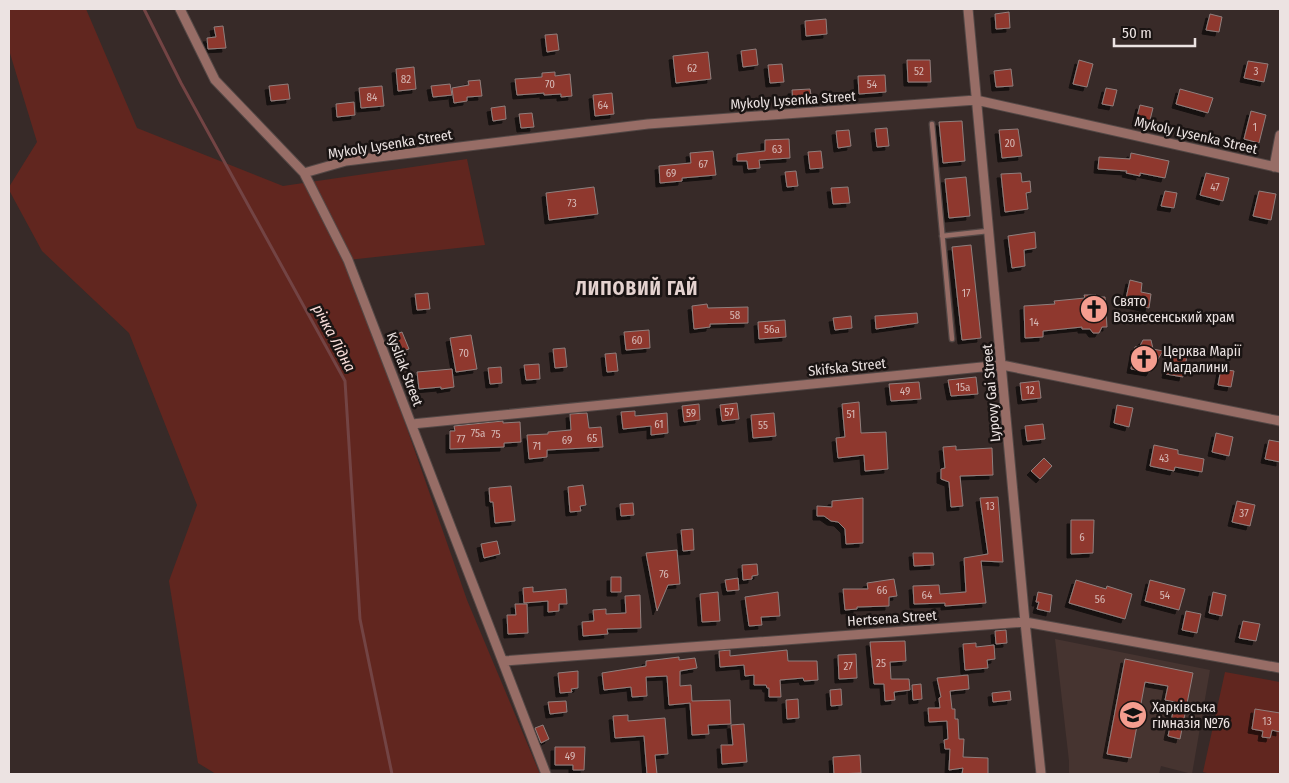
<svg xmlns="http://www.w3.org/2000/svg" width="1289" height="783" font-family="'Fira Sans Condensed',sans-serif">
<style>
.built{fill:#463430}
.green{fill:#61261f}
.lines{fill:none;stroke-linecap:round;stroke-linejoin:round}
.stream{stroke:#734444;stroke-width:3}
.building{fill:#8f372d;stroke:#8f7f7d;filter:url(#shadow)}
.service-casing{stroke:#544846;stroke-width:7}
.minor-casing{stroke:#544846;stroke-width:11}
.service{stroke:#976d66;stroke-width:4.5}
.minor{stroke:#976d66;stroke-width:9}
.labels{text-anchor:middle;stroke-width:5;stroke-linejoin:round;paint-order:stroke}
.number-label{font-size:11px;fill:#d5b8b5}
.street-label{font-size:14px;fill:#ece3e2;stroke:#1a1413}
.poi-label{font-size:14px;fill:#ece3e2;stroke:#1a1413;text-anchor:start}
.water-label{font-size:15px;font-style:italic;fill:#f8ddd9;stroke:#1a1413}
.district-label{font-size:19px;font-weight:bold;letter-spacing:1px;fill:#e5d3d0;stroke:#1a1413}
</style>
<defs>
<filter id="shadow"><feDropShadow dx="-4" dy="4" stdDeviation="0" flood-color="#0009"/></filter>
</defs>
<rect width="100%" height="100%" fill="#372a28"/>
<path class="built" d="M1055 639 1210 670 1192 774 1161 766 1159 774H1069V761Z"/>
<path class="green" d="M9 9H86L137 128 283 186 467 159 485 245 348 260 467 600 540 774H216L198 763 169 581 197 505 129 333 42 251 9 190V187L37 142 9 50Z
M1225 672 1280 682V774H1211L1203 772Z"/>
<g class="lines">
<path class="stream" d="M144 9 181 83 345 381 360 619 392 774"/>
</g>
<path class="building" d="M1009 12 1010 28 996 29 995 14Z
M1210 14 1222 17 1219 32 1206 30Z
M826 19 827 34 806 36 805 21Z
M223 26 226 48 208 49 207 38 216 37 214 27Z
M557 34 559 50 547 52 545 35Z
M756 49 758 65 743 67 741 51Z
M708 52 711 79 676 83 673 56Z
M907 60H930L931 82H908Z
M1079 60 1093 64 1087 87 1073 84Z
M1248 61 1268 64 1264 82 1244 78Z
M782 64 784 82 770 83 768 65Z
M414 67 416 89 398 91 396 69Z
M1011 69 1013 86 996 87 994 71Z
M555 72V76L570 74 572 96 561 97V94L544 95V93L517 95 515 79 542 77V73Z
M885 75 886 92 859 94 858 76Z
M480 80 482 96 467 97V101L454 103 452 88 469 85 468 81Z
M288 84 290 99 271 101 269 86Z
M450 84 452 95 433 97 431 86Z
M382 86 384 106 361 108 359 88Z
M1106 88 1117 90 1113 106 1102 104Z
M810 89 812 101 793 103 792 90Z
M1180 89 1213 98 1208 113 1176 104Z
M612 93 614 114 595 116 593 95Z
M354 102 355 115 337 117 336 104Z
M1140 105 1153 108 1149 124 1136 121Z
M505 106 506 119 493 121 491 108Z
M1251 111 1266 115 1259 143 1244 139Z
M532 113 534 127 521 128 519 114Z
M962 121 965 161 943 163 939 122Z
M887 128 889 146 877 147 875 129Z
M1018 129 1022 156 1002 158 999 130Z
M849 130 851 146 838 148 836 131Z
M789 139 790 158 759 160 760 168 748 169 747 161H737V154L765 151V140Z
M713 151 716 175 682 178V181L660 183 659 166 691 163 690 153Z
M821 151 823 168 810 169 808 152Z
M1131 153 1169 161 1165 178 1140 173V176L1126 173 1127 171 1098 169 1099 157 1130 159Z
M796 171 798 186 787 187 785 172Z
M1021 173 1022 182 1030 181 1031 192 1026 193 1028 209 1005 212 1001 174Z
M1206 173 1229 178 1223 201 1200 195Z
M966 177 970 216 949 218 945 179Z
M594 187 598 214 549 220 546 193Z
M848 187 850 203 833 204 831 188Z
M1165 191 1177 193 1174 208 1161 206Z
M1259 191 1276 194 1271 220 1253 216Z
M1035 232 1036 248 1024 250 1025 266 1012 268 1008 236Z
M971 245 981 338 962 340 952 247Z
M1130 280 1142 283 1141 292 1151 294 1149 308 1125 303Z
M428 293 430 309 417 310 415 294Z
M1084 295H1096V297H1105L1107 327H1102L1099 333H1093L1090 329H1082V327L1043 331V337L1025 338 1024 306 1055 304 1054 301 1085 298Z
M707 304 708 308 748 307V323L710 324V327L694 329 692 306Z
M917 313 918 323 876 329 875 316Z
M851 316 852 328 835 330 833 318Z
M785 320 786 337 759 339 758 322Z
M649 330 650 348 626 350 624 332Z
M402 332 409 349 397 353 391 336Z
M471 335 477 369 456 372 450 338Z
M1143 340H1151L1153 349 1163 351 1150 372 1131 369 1135 347 1140 346Z
M565 348 567 367 555 368 553 349Z
M616 353 618 371 607 372 605 354Z
M1171 353 1187 356 1183 377 1166 374Z
M539 364 540 379 526 380 524 365Z
M501 367 502 383 490 384 488 368Z
M452 369 454 387 441 389V387L419 389 417 372Z
M1221 369 1234 371 1231 387 1218 385Z
M976 377 978 394 951 396 948 380Z
M1039 381 1041 398 1022 400 1020 383Z
M919 382 921 399 891 401 889 384Z
M859 402 861 433 886 432 888 469 865 471 864 455 838 458 836 438 845 437 842 404Z
M737 403 739 419 722 421 720 405Z
M699 404 700 420 684 422 682 406Z
M1117 405 1133 408 1129 427 1114 423Z
M635 411V416L667 413 668 433 651 435V426L623 429 621 412Z
M587 413 589 428 601 427 603 447 547 450V457L529 459 527 435 548 434V432L571 430 570 414Z
M774 413 776 436 753 438 751 415Z
M503 421V423L520 422 521 442 504 443V447L450 449V431H455L454 426Z
M1043 424 1045 439 1027 441 1025 426Z
M1216 433 1233 437 1229 456 1212 452Z
M1269 440 1280 442V462L1265 459Z
M1154 445 1178 450V454L1204 459 1202 472 1175 467 1174 471 1150 466Z
M956 446V450L992 448 993 475 960 476 963 506 951 507 949 482 941 479V469L945 468 943 447Z
M1044 458 1052 466 1040 479 1031 471Z
M583 485 586 505 580 506 581 511 570 512 568 487Z
M511 486 515 521 495 523 493 502H490L489 488Z
M998 497 1003 562 981 561 986 603 945 606V603L914 604 913 586 939 585 940 594 966 592 964 558 988 554 980 498Z
M863 498V543L846 544 845 529 838 522 831 521 824 516H817V506L832 507V501Z
M1237 501 1255 505 1250 526 1232 522Z
M633 503 634 515 621 516 620 504Z
M1071 520H1094L1093 553 1071 554Z
M693 529 694 550 683 551 681 530Z
M497 541 500 554 484 558 481 544Z
M677 550 680 584 668 585 657 611 646 553Z
M913 553H933L934 565 914 566Z
M757 564 758 575 752 576V579L743 580 742 565Z
M611 577H621V592H611Z
M738 578 739 590 727 591 725 580Z
M894 579 897 596 889 597V606L857 607V609L845 610 843 589H868L867 583Z
M1076 580 1106 589 1107 586 1132 594 1125 619 1069 603Z
M1150 580 1185 589 1179 610 1145 601Z
M533 587V592L566 589 567 604H559V611L548 612V601L524 603 523 588Z
M718 592 720 621 702 622 700 594Z
M778 592 780 616 761 617 762 625 749 626 745 597Z
M1038 592 1052 595 1050 612 1037 609 1039 602H1036Z
M1213 592 1226 595 1222 616 1209 613Z
M640 595 641 628 607 629 608 634 583 636 582 622 594 621 593 610 606 609V614L626 613 625 596Z
M515 604H527L528 633 508 634 507 615H516Z
M1186 611 1201 614 1197 633 1182 630Z
M1243 621 1260 624 1256 641 1239 638Z
M1006 630 1007 643 996 644 995 631Z
M905 641 906 661 890 662 891 679H909L910 690 894 692 895 700 885 701 884 684H874L870 642Z
M976 643V647L994 645 995 659 987 660 988 668 965 670 963 644Z
M730 650V656L787 650 788 661H817L818 680 804 681 803 678 780 680 781 697H769V688H767L766 685H754V675L745 676 744 665 720 667 719 651Z
M856 654 857 678 839 679 838 655Z
M679 657V660L695 658 697 668 680 671V686L691 685 692 701 730 700 731 724 708 725 709 734 692 735 690 703 669 705 667 676 646 677 647 696 632 697 631 687 604 690 602 673 646 666V661Z
M1125 659 1193 673 1180 739 1168 736 1175 702 1165 700 1168 686 1145 682 1131 758 1107 754Z
M578 671V688L571 689 572 692 560 693 558 673Z
M968 675 969 689 950 691 952 709H955V719H958L959 739H964L963 757 988 758V774H962L963 768 949 770 950 749H945L944 740 948 739 947 721 929 722 928 708H940L939 698 941 697 937 678Z
M921 684 922 699 913 700 912 685Z
M841 689 842 705 831 706 830 690Z
M1010 691 1011 700 993 702 992 693Z
M798 699 799 718 787 719 786 700Z
M566 701 567 712 550 714 548 702Z
M1255 709 1280 713V732L1272 730 1270 738 1262 737 1263 731 1252 729Z
M628 715V721L665 718 668 754 655 755 657 774H647L644 736 615 738 613 716Z
M744 724 747 762 722 764 721 745H733L731 725Z
M543 725 549 739 541 743 535 728Z
M555 747H585L584 770H573V765H555Z
M860 755 861 773 834 774 833 757Z"/>
<g class="lines">
<defs>
<path id="service" d="M932 124 952 339
M942 236 988 231"/>
<path id="minor" d="M180 9 215 80 304 173 348 260 546 774
M968 9 1025 622 1041 774
M1274 167 1280 135
M304 173 346 161 648 124 976 100 1280 168
M412 424 1002 365 1280 421
M503 661 1025 622 1280 668"/>
</defs>
<use href="#service" class="service-casing"/>
<use href="#minor" class="minor-casing"/>
<use href="#service" class="service"/>
<use href="#minor" class="minor"/>
</g>
<defs>
<symbol id="church-disc" viewBox="-11 -11 22 22"><circle r="9.5" fill="#f59d8f" stroke="#1a1413"/><path d="M-1.2-6h2.4v3.5h3.3v2.4h-3.3V6h-2.4V-.1h-3.3v-2.4h3.3Z" fill="#111"/></symbol>
<symbol id="school-disc" viewBox="-11 -11 22 22"><circle r="9.5" fill="#f59d8f" stroke="#1a1413"/><path d="M0-5L7-2L0 1L-7-2ZM-4 1L0 2.5L4 1V4Q0 6-4 4Z" fill="#111"/></symbol>
</defs>
<g fill-rule="evenodd">
<use href="#church-disc" x="1078" y="293" width="32" height="32"/>
<use href="#church-disc" x="1128" y="343" width="32" height="32"/>
<use href="#school-disc" x="1117" y="699" width="32" height="32"/>
</g>
<g class="labels">
<g class="number-label">
<text x="692" y="72">62</text>
<text x="919" y="75">52</text>
<text x="1256" y="75">3</text>
<text x="406" y="83">82</text>
<text x="550" y="88">70</text>
<text x="872" y="88">54</text>
<text x="372" y="101">84</text>
<text x="603" y="109">64</text>
<text x="1255" y="131">1</text>
<text x="1010" y="147">20</text>
<text x="777" y="153">63</text>
<text x="703" y="168">67</text>
<text x="671" y="177">69</text>
<text x="1215" y="191">47</text>
<text x="572" y="207">73</text>
<text x="966" y="297">17</text>
<text x="735" y="319">58</text>
<text x="1034" y="326">14</text>
<text x="772" y="333">56а</text>
<text x="637" y="344">60</text>
<text x="464" y="357">70</text>
<text x="963" y="391">15а</text>
<text x="1030" y="394">12</text>
<text x="905" y="395">49</text>
<text x="729" y="416">57</text>
<text x="691" y="417">59</text>
<text x="851" y="418">51</text>
<text x="659" y="428">61</text>
<text x="763" y="429">55</text>
<text x="478" y="437">75а</text>
<text x="496" y="438">75</text>
<text x="592" y="442">65</text>
<text x="461" y="443">77</text>
<text x="567" y="444">69</text>
<text x="537" y="450">71</text>
<text x="1164" y="462">43</text>
<text x="990" y="510">13</text>
<text x="1244" y="517">37</text>
<text x="1082" y="541">6</text>
<text x="664" y="578">76</text>
<text x="882" y="594">66</text>
<text x="927" y="599">64</text>
<text x="1165" y="599">54</text>
<text x="1100" y="603">56</text>
<text x="881" y="667">25</text>
<text x="848" y="670">27</text>
<text x="1267" y="725">13</text>
<text x="570" y="760">49</text>
</g>
<g class="street-label">
<text transform="translate(793 100) rotate(-4)" y="5">Mykoly Lysenka Street</text>
<text transform="translate(1196 135) rotate(13)" y="5">Mykoly Lysenka Street</text>
<text transform="translate(390 144) rotate(-9)" y="5">Mykoly Lysenka Street</text>
<text transform="translate(847 367) rotate(-6)" y="5">Skifska Street</text>
<text transform="translate(405 369) rotate(69)" y="5">Kysliak Street</text>
<text transform="translate(991 393) rotate(-95)" y="5">Lypovy Gai Street</text>
<text transform="translate(892 618) rotate(-4)" y="5">Hertsena Street</text>
</g>
<g class="poi-label">
<text x="1113" y="306">Свято<tspan x="1113" dy="16">Вознесенський храм</tspan></text>
<text x="1163" y="356">Церква Марії<tspan x="1163" dy="16">Магдалини</tspan></text>
<text x="1152" y="712">Харківська<tspan x="1152" dy="16">гімназія №76</tspan></text>
</g>
<g class="water-label">
<text transform="translate(334 338) rotate(62)" y="5">річка Лідна</text>
</g>
<g class="district-label">
<text x="637" y="295">ЛИПОВИЙ ГАЙ</text>
</g>
</g>
<rect width="1289" height="783" fill="none" stroke="#ece3e2" stroke-width="20"/>
<path d="M1114 38v8h81v-8" fill="none" stroke="#ece3e2" stroke-width="2.5"/>
<text x="1122" y="38" font-size="15" fill="#ece3e2" stroke="#1a1413" stroke-width="4" paint-order="stroke">50 m</text>
</svg>
